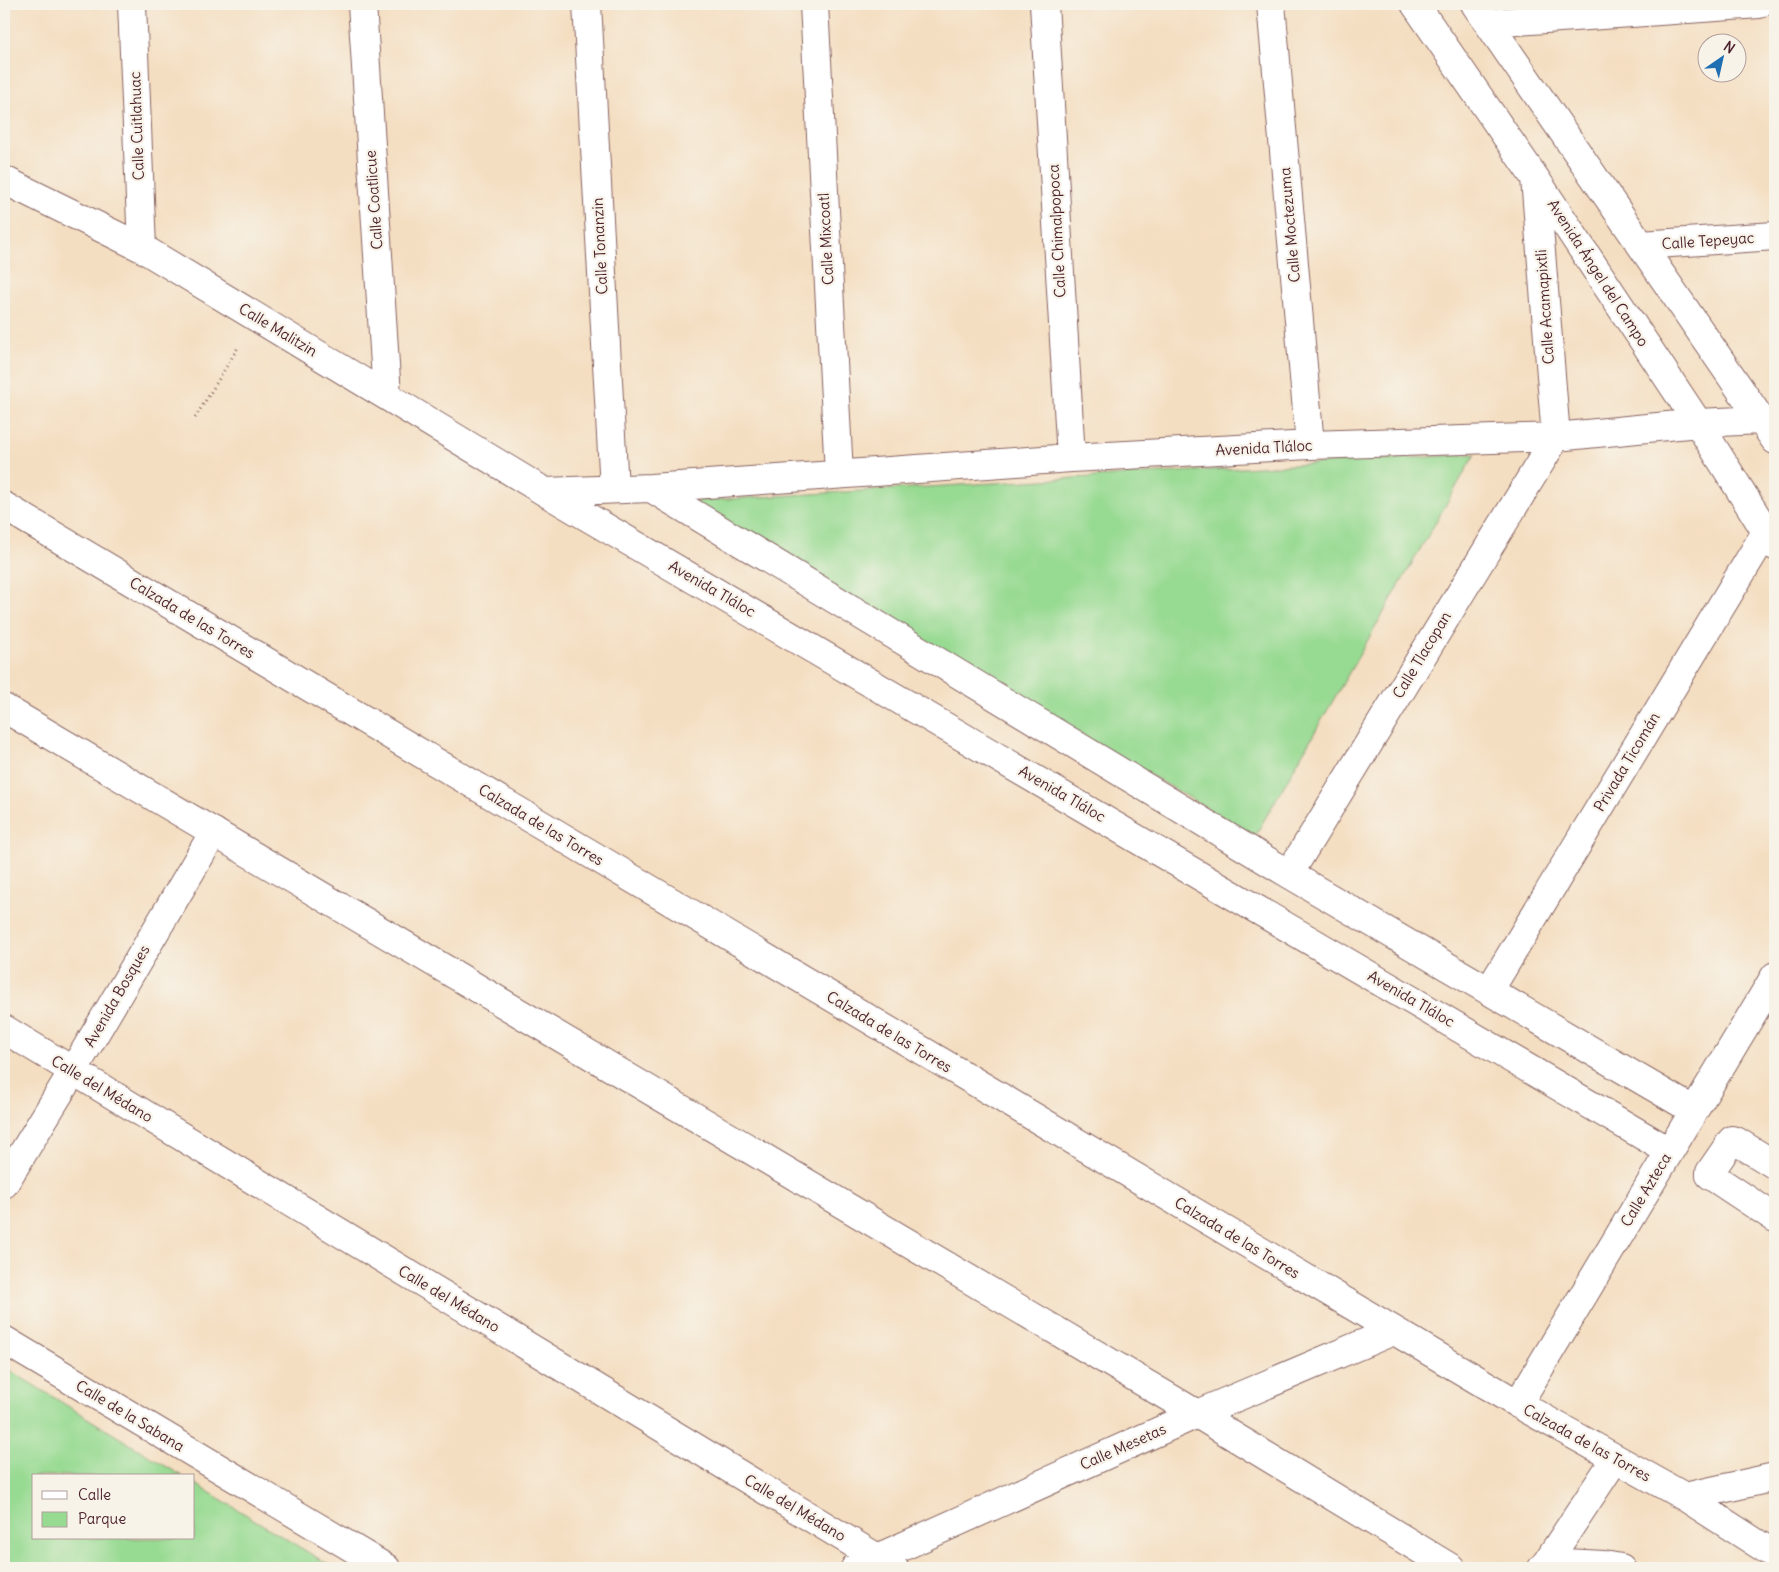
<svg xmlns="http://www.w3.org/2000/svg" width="1779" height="1572" font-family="Delius,sans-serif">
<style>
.green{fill:#97da92;stroke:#707c5e}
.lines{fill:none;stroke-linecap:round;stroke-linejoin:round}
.minor-casing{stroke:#866260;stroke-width:30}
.primary-casing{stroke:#866260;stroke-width:30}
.path{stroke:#866260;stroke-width:3;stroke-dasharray:1 4;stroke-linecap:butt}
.minor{stroke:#fff;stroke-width:28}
.primary{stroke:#fff;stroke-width:28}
.labels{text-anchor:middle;stroke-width:4.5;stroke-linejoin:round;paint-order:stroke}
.street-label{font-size:15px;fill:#4a1f2b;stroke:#f7f3e8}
</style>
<rect width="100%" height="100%" fill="#f7f3e8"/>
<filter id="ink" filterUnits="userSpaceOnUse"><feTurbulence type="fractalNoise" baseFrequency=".02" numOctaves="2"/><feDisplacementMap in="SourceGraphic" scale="10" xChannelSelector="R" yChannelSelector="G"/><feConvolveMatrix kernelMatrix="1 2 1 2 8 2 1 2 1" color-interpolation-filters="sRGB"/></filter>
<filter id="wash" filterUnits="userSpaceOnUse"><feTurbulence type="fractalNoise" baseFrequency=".0096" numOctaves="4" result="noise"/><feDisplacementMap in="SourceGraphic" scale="20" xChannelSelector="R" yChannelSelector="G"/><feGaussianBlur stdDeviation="1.12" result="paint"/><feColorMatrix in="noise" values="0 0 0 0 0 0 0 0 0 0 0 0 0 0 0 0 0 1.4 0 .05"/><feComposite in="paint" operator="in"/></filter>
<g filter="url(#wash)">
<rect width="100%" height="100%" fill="#f4dec1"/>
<path class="green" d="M1475 454 1255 836 703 514 695 501Z
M4 1367 182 1476H34V1538H194V1483L334 1568H4Z"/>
</g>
<g filter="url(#ink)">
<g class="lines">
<defs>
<path id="minor" d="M132 4 142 248
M362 4 387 396
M587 4 614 489
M814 4 839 474
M1044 4 1071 458
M1271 4 1310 445
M1415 4 1535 178 1698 423 1775 546
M1475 4 1775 440
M1489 23 1759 4
M4 180 142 248 545 492 1669 1151
M1641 245 1775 236
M651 488 1289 874 1693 1110
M545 492 651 488 1071 458 1310 445 1556 437 1698 423 1762 420
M1289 874 1556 437 1535 178
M1489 991 1766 532
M4 1029 894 1568
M1775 1165 1736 1141 1732 1140 1710 1172V1175L1775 1218
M4 1184 73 1071 214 832
M4 1340 386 1568
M1518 1404 1775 976
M1685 1497 1775 1477
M1547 1562 1615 1459
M855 1568 1197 1414 1393 1331
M1542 1568 1547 1562 1604 1565 1621 1568"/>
<path id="primary" d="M4 506 1518 1404 1685 1497 1775 1555
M4 708 1197 1414 1451 1568"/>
</defs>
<use href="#minor" class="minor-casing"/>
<use href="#primary" class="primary-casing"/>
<path class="path" d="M195 418 239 346"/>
<use href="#minor" class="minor"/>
<use href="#primary" class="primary"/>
</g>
</g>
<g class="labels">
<g class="street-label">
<text transform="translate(137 126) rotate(-92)" y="5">Calle Cuitlahuac</text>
<text transform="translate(374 200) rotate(-94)" y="5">Calle Coatlicue</text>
<text transform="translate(1290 225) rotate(-95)" y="5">Calle Moctezuma</text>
<text transform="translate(1057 231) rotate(-93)" y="5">Calle Chimalpopoca</text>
<text transform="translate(826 239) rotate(-93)" y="5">Calle Mixcoatl</text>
<text transform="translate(1708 241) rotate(-4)" y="5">Calle Tepeyac</text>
<text transform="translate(600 246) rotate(-93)" y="5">Calle Tonanzin</text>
<text transform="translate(1598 273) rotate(57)" y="5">Avenida Ángel del Campo</text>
<text transform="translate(1545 307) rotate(-94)" y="5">Calle Acamapixtli</text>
<text transform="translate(278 330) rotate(31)" y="5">Calle Malitzin</text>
<text transform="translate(1264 448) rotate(-3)" y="5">Avenida Tláloc</text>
<text transform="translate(712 589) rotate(30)" y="5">Avenida Tláloc</text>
<text transform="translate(192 618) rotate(31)" y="5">Calzada de las Torres</text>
<text transform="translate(1422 655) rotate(-59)" y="5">Calle Tlacopan</text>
<text transform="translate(1627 762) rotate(-59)" y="5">Privada Ticomán</text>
<text transform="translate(1062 794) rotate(30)" y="5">Avenida Tláloc</text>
<text transform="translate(541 825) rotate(31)" y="5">Calzada de las Torres</text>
<text transform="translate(117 996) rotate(-60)" y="5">Avenida Bosques</text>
<text transform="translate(1411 999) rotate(30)" y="5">Avenida Tláloc</text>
<text transform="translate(889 1032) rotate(31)" y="5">Calzada de las Torres</text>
<text transform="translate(102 1089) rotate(31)" y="5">Calle del Médano</text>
<text transform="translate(1646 1190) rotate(-59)" y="5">Calle Azteca</text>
<text transform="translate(1237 1238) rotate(31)" y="5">Calzada de las Torres</text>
<text transform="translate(449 1299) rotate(31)" y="5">Calle del Médano</text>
<text transform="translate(130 1416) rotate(31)" y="5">Calle de la Sabana</text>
<text transform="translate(1587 1443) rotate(29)" y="5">Calzada de las Torres</text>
<text transform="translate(1123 1447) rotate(-24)" y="5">Calle Mesetas</text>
<text transform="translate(795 1508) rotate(31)" y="5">Calle del Médano</text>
</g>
</g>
<rect width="1779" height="1572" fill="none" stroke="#f7f3e8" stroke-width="20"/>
<rect x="32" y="1474" width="162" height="65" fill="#f7f3e8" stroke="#b29e9c"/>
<rect x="42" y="1491" width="25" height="8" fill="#ffffff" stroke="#b29e9c"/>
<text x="78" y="1500" font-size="15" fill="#4a1f2b">Calle</text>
<rect x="42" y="1512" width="25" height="15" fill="#97da92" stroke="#b29e9c"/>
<text x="78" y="1524" font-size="15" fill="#4a1f2b">Parque</text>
<g transform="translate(1722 58) rotate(34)"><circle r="24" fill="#f7f3e8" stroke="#b29e9c"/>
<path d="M0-4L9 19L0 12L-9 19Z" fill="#1f6fb2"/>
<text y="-8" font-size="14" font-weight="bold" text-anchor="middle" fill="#4a1f2b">N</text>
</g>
</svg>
